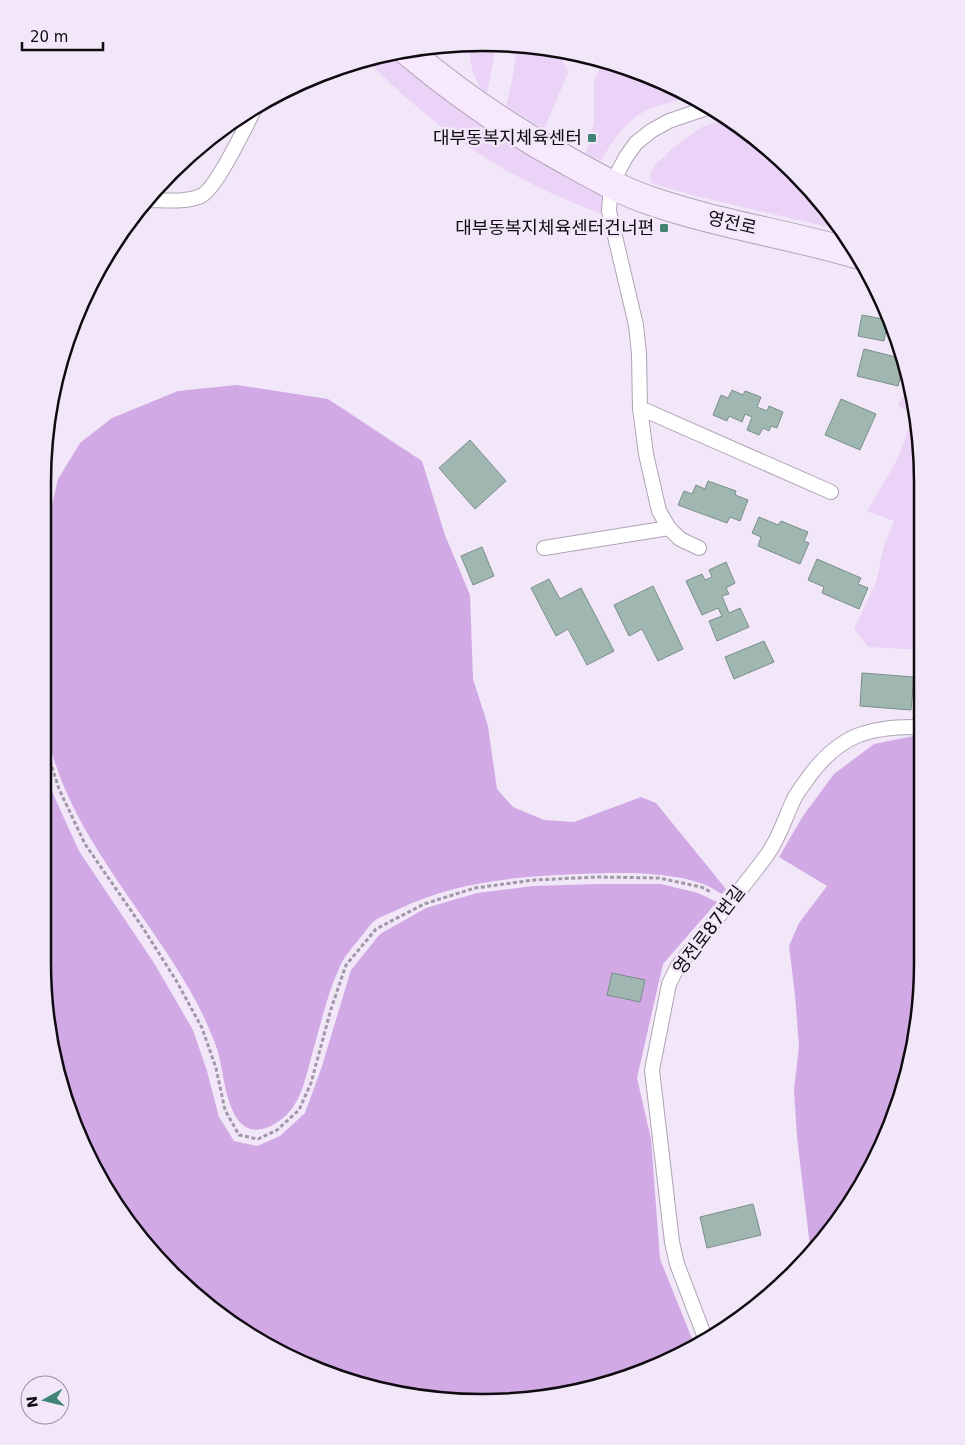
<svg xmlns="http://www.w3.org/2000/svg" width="965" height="1445" font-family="'DejaVu Sans','Noto Sans KR',sans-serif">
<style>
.green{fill:#ebd3f7}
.forest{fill:#d1a9e5}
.building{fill:#a0b6b0;stroke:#798f89}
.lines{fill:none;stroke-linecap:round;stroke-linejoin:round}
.lane-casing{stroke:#afa4b4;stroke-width:16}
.secondary-casing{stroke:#afa4b4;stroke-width:30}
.path{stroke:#a098a5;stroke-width:3;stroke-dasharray:4 2.5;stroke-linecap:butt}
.lane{stroke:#fff;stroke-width:14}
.secondary{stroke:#f7e8fe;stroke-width:28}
.poi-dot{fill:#418476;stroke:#f2e7f8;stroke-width:2}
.labels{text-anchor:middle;stroke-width:5;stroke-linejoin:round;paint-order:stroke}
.poi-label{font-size:18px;fill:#0f0b11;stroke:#f2e7f8;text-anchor:end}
.street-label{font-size:18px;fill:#0f0b11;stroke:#f2e7f8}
.rim{fill:none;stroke:#0f0b11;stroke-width:2.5}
</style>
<rect width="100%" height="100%" fill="#f2e7f8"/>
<path class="green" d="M470 44 496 45 487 93C474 84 468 60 470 44Z
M517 46H540L554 49 569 71 544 129 506 106 513 75Z
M388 54C455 109 525 157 603 195L601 214C577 204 553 195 530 183 470 153 412 107 366 59Z
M604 61 624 66 691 96C678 101 661 104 649 109 627 119 613 140 601 161L586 153 594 123V80Z
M720 121H730L773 152 832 215 841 230 696 196 651 183 650 174 654 166 675 146 702 127Z
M906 389 911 391 922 454 921 650 868 647 854 629 876 582 884 546 894 521 867 511 897 460 914 414 898 406Z"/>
<path class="forest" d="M237 385 328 399 422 461 445 535 470 595 473 679 488 726 497 789 513 807 544 820 574 822 641 797 656 803 726 889 722 894C716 891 710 886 703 884 663 869 600 873 557 875 502 878 448 885 399 909 391 913 381 916 374 921 369 925 365 933 360 938 354 946 345 955 341 964 327 994 320 1027 311 1058 307 1073 303 1091 295 1104 289 1114 278 1124 266 1128 227 1141 225 1076 218 1052 213 1037 206 1021 199 1007 148 909 60 829 44 716L47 527 58 479 80 443 112 418 178 391Z
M914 736 920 737 919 1020 877 1157 811 1255 797 1137 794 1090 799 1046 795 995 789 946 799 923 827 886 779 857 803 816 834 774 874 744Z
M44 766 54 796 79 851 154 963 193 1030 207 1071 219 1117 234 1141 257 1146 280 1136 305 1113 322 1066 351 970 380 934 426 908 477 893 533 886 599 884H661L698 893 717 902 663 964 637 1078 651 1139 660 1259 695 1346 569 1394 453 1402 314 1369 214 1311 117 1207 66 1104 43 962Z"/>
<path class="building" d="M862 315 888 320 884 341 858 336Z
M864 349 904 359 905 361 898 386 857 376Z
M732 390 743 395 745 391 761 397 757 407 767 411 769 406 783 412 777 428 771 426 769 431 763 428 759 435 747 430 752 417 745 414 742 422 729 416 727 421 713 415 721 395 728 398Z
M841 399 876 414 860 450 825 435Z
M470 440 506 481 475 509 439 468Z
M708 481 736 491 735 495 748 500 740 521 730 517 727 523 678 505 684 491 692 494 696 485 705 489Z
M759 517 778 525 781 521 808 532 804 541 809 543 800 564 758 546 761 537 752 533Z
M482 547 494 576 473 585 461 556Z
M817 559 861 578 858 584 868 588 859 609 822 593 824 587 808 580Z
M726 562 735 583 726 588 729 594 722 596 729 613 740 608 749 627 717 641 709 621 722 616 718 608 702 615 686 581 702 574 705 580 712 577 709 570Z
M549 579 560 599 581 588 614 651 587 665 568 629 556 636 531 588Z
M653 586 683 649 658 661 642 629 629 636 614 605Z
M764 641 774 662 734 679 725 657Z
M862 673 914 677 911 710 860 706Z
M612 973 645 980 640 1002 607 995Z
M753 1204 761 1235 707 1248 700 1217Z"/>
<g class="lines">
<defs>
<path id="lane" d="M147 200C165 200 184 203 201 196 216 189 246 126 255 108
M640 408 831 492
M544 548 669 528
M699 548 680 539 669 528 659 511 646 454 640 408 639 354 636 325 609 211 611 185 626 157 636 143 651 131 669 121 710 107
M706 1340 677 1264 672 1242 652 1070 669 984 678 966C708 929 739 893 767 855 780 837 785 817 795 797 799 790 804 784 808 778 839 735 869 726 920 727"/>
<path id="secondary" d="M407 51C457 93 509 129 566 160 593 175 621 191 651 201 718 224 788 234 856 254"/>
</defs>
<use href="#lane" class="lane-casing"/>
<use href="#secondary" class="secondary-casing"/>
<path class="path" d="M44 742 59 789 85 844 143 928 177 982 202 1028 216 1068 225 1110 239 1135 258 1139 277 1130 299 1110 311 1083 331 1009 346 965 376 929 424 904 475 888 534 880 598 877 659 878 701 887 711 892"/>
<use href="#lane" class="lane"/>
<use href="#secondary" class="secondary"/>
</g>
<g class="poi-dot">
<rect x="587" y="133" width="10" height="10" rx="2.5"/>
<rect x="659" y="223" width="10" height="10" rx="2.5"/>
</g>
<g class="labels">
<g class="poi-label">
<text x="582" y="144">대부동복지체육센터</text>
<text x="654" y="234">대부동복지체육센터건너편</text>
</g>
<g class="street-label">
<text transform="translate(732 223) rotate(13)" y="6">영전로</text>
<text transform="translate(709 930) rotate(-53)" y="6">영전로87번길</text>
</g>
</g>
<path d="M0 0H965V1445H0ZM482 51H483A431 431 0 0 1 914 482V963A431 431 0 0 1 483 1394H482A431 431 0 0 1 51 963V482A431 431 0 0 1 482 51Z" fill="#f2e7f8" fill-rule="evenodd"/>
<path class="rim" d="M482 51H483A431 431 0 0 1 914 482V963A431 431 0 0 1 483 1394H482A431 431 0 0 1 51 963V482A431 431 0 0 1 482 51Z"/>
<g transform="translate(45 1400) rotate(262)"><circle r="24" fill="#f2e7f8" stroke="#978f9c"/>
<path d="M0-4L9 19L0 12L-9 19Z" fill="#418476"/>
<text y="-8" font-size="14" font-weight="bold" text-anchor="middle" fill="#0f0b11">N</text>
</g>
<path d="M22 42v8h81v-8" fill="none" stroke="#0f0b11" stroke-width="2.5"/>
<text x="30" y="42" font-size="15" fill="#0f0b11" stroke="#f2e7f8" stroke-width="4" paint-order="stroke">20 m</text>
</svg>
